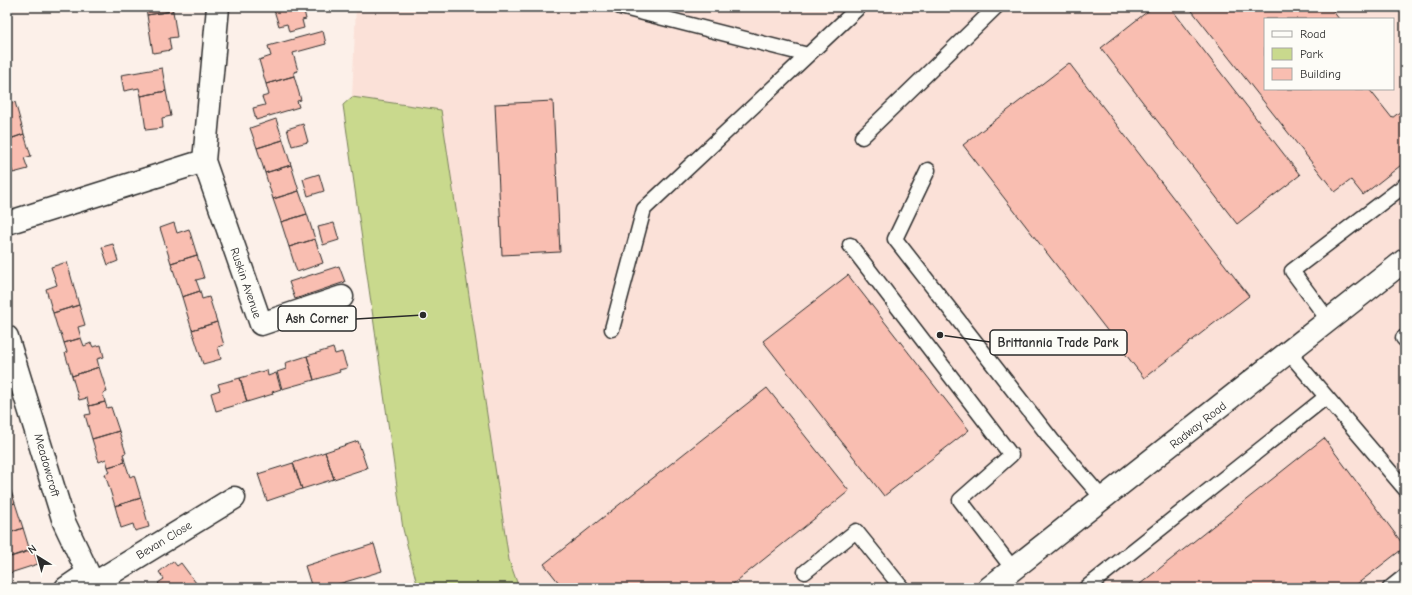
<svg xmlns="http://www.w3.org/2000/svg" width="1412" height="595" font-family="'Comic Neue',sans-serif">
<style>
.built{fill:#fbe1d8;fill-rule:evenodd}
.green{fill:#c9d98d;stroke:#7a825c}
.building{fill:#f9beb1;stroke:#2b2b2b}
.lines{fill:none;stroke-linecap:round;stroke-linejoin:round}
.service-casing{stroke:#2b2b2b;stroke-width:17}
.minor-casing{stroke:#2b2b2b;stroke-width:25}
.service{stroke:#fdfcf7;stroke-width:14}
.minor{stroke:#fdfcf7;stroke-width:22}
.labels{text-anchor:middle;stroke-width:3;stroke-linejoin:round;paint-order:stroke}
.street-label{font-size:12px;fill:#2b2b2b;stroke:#fdfcf7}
.leader{fill:none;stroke:#2b2b2b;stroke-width:1.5}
.callout-dot{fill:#2b2b2b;stroke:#fdfcf7;stroke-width:1.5}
.callout{fill:#fdfcf7;stroke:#2b2b2b;stroke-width:1.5}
.callout-label{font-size:13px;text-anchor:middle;font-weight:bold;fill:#2b2b2b}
</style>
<rect width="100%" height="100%" fill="#fcf0e9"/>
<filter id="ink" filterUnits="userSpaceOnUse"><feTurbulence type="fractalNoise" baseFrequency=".025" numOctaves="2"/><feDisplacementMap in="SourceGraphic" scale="8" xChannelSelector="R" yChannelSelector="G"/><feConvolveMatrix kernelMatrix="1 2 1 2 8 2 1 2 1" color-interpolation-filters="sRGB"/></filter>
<g filter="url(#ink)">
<path class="built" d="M356 7H1405V588H519L509 560 441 110 352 97ZM1265 19H1393V89H1265Z"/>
<path class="green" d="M352 97 441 110 509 560 519 588H418L403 529 343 105Z"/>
<path class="building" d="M146 7H172L173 11 147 15Z
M273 7H303L306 19 302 20 304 28 289 32 287 24 279 26Z
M1153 7H1170L1300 175 1237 224 1101 48Z
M1189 7H1330L1339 19H1265V89H1369L1392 118 1405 108V162L1363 195 1351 180 1335 192Z
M173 11 177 37 169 38 171 50 153 53 147 15Z
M323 31 326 44 293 53 298 71 294 72V76L266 84 259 60 271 56 268 46Z
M1069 63 1249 296 1144 378 963 145Z
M162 68 166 91 141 96 139 88 124 91 121 75Z
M294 76 301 100 297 101 299 107 256 120 253 108 265 105 262 97 269 95 266 84Z
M7 91 11 104 7 105Z
M166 91 171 116 162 118 163 128 146 130 141 96Z
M553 101 560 252 502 255 495 104Z
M15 102 24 134 7 140V105Z
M276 119 283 140 257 148 250 128Z
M303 124 308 142 292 146 287 129Z
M24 134 31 156 24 158 28 169 13 173 10 164 7 165V140Z
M283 140 291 165 265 173 257 148Z
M291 165 299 191 273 199 265 173Z
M319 174 324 191 308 196 303 179Z
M299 191 307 214 281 222 273 199Z
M307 214 315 239 289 247 281 222Z
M174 223 177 233 189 229 197 255 171 263 160 228Z
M334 223 339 240 323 245 318 227Z
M315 239 323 263 297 272 289 247Z
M113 244 118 261 108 265 102 247Z
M197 255 204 278 196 280 200 291 182 297 171 263Z
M67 262 79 305 53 313 46 289 57 285 51 267Z
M339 266 345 282 295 299 289 282Z
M848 275 969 430 884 496 763 341Z
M200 291 202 299 209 297 217 322 192 330 182 297Z
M79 305 85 325 78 327 81 338 64 343 61 333H59L53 313Z
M217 322 224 345 218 347 221 359 203 364 192 330Z
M81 338 84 346 91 343 93 347 101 345 104 357 97 359 99 367 72 376 65 353 67 352 64 343Z
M333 348 335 354 342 352 347 368 339 370 340 372 314 380 307 356Z
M307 356 314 380 282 389 277 372 286 369 285 363Z
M99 367 107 392 103 393 105 402 89 406 87 398 79 400 72 376Z
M267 370 268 376 276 373 281 389 272 392 273 394 247 402 240 378Z
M240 378 247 402 216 411 211 393 220 390 218 384Z
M767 388 849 491 728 588H563L544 564Z
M105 402 107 408 111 407 119 431 92 439 85 415 91 414 89 406Z
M119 431 126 453 123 454 125 462 108 467 106 459 99 462 92 439Z
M1324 438 1405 547 1352 588H1135Z
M358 441 367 468 334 479 325 452Z
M325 452 334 479 302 489 293 463Z
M125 462 130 477 134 475 141 498 115 506 105 474 110 472 108 467Z
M293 463 302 489 267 501 258 474Z
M7 479 15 503 7 505Z
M141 498 149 527 135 531 133 524 121 528 115 506Z
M15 503 23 528 7 534V505Z
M23 528 30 551 7 558V534Z
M374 544 382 571 325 588H312L305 566Z
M33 549 38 564 7 574V558Z
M173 561 177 566 181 563 196 583 190 588H162L158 583 164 579 159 572Z
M9 579 12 588H7V580Z"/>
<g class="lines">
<defs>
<path id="service" d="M620 7 808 55 859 7
M862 137 996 7
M928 170 895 239 1052 440 1103 499
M850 245 1011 455 960 500 1013 569
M1329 321 1292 271 1405 185
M612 329 644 209 808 55
M1403 338 1405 340
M1289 353 1405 489
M805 572 856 531 902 588
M1086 588 1326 397
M1390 588 1405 576"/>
<path id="minor" d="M204 161 261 324 342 297
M7 223 204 161 218 7
M7 337 64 522 88 573 99 588
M95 583 234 498
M66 588 88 573
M989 588 1405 260"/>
</defs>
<use href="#service" class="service-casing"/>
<use href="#minor" class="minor-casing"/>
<use href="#service" class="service"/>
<use href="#minor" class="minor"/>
</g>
</g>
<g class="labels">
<g class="street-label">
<text transform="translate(246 283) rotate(71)" y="4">Ruskin Avenue</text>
<text transform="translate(1198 425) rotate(-38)" y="4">Radway Road</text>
<text transform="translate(47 465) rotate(74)" y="4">Meadowcroft</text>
<text transform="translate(164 540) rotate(-31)" y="4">Bevan Close</text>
</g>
</g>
<path class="leader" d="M423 315L356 319M940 335L990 342"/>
<g class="callout-dot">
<circle cx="423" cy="315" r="4"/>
<circle cx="940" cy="335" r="4"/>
</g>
<g class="callout">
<rect x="278" y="306" width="78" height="25" rx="4"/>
<rect x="990" y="330" width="137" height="25" rx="4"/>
</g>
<g class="callout-label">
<text x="317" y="323">Ash Corner</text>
<text x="1058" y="347">Brittannia Trade Park</text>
</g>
<rect width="1412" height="595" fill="none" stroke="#fdfcf7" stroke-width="24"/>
<rect x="12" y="12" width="1388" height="571" fill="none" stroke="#2b2b2b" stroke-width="1.5" filter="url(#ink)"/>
<rect x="1264" y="18" width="130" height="72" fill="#fdfcf7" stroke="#a9a8a5"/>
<rect x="1272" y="31" width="20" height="6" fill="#fdfcf7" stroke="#a9a8a5"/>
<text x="1300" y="38" font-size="12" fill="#2b2b2b">Road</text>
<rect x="1272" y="48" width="20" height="12" fill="#c9d98d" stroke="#a9a8a5"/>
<text x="1300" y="58" font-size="12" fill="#2b2b2b">Park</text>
<rect x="1272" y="68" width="20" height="12" fill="#f9beb1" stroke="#a9a8a5"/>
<text x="1300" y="78" font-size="12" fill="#2b2b2b">Building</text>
<g transform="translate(38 557) rotate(323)" stroke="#fdfcf7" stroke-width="3" paint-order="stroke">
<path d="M0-3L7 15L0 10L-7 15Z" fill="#2b2b2b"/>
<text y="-6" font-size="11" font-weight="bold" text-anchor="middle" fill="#2b2b2b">N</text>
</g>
</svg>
